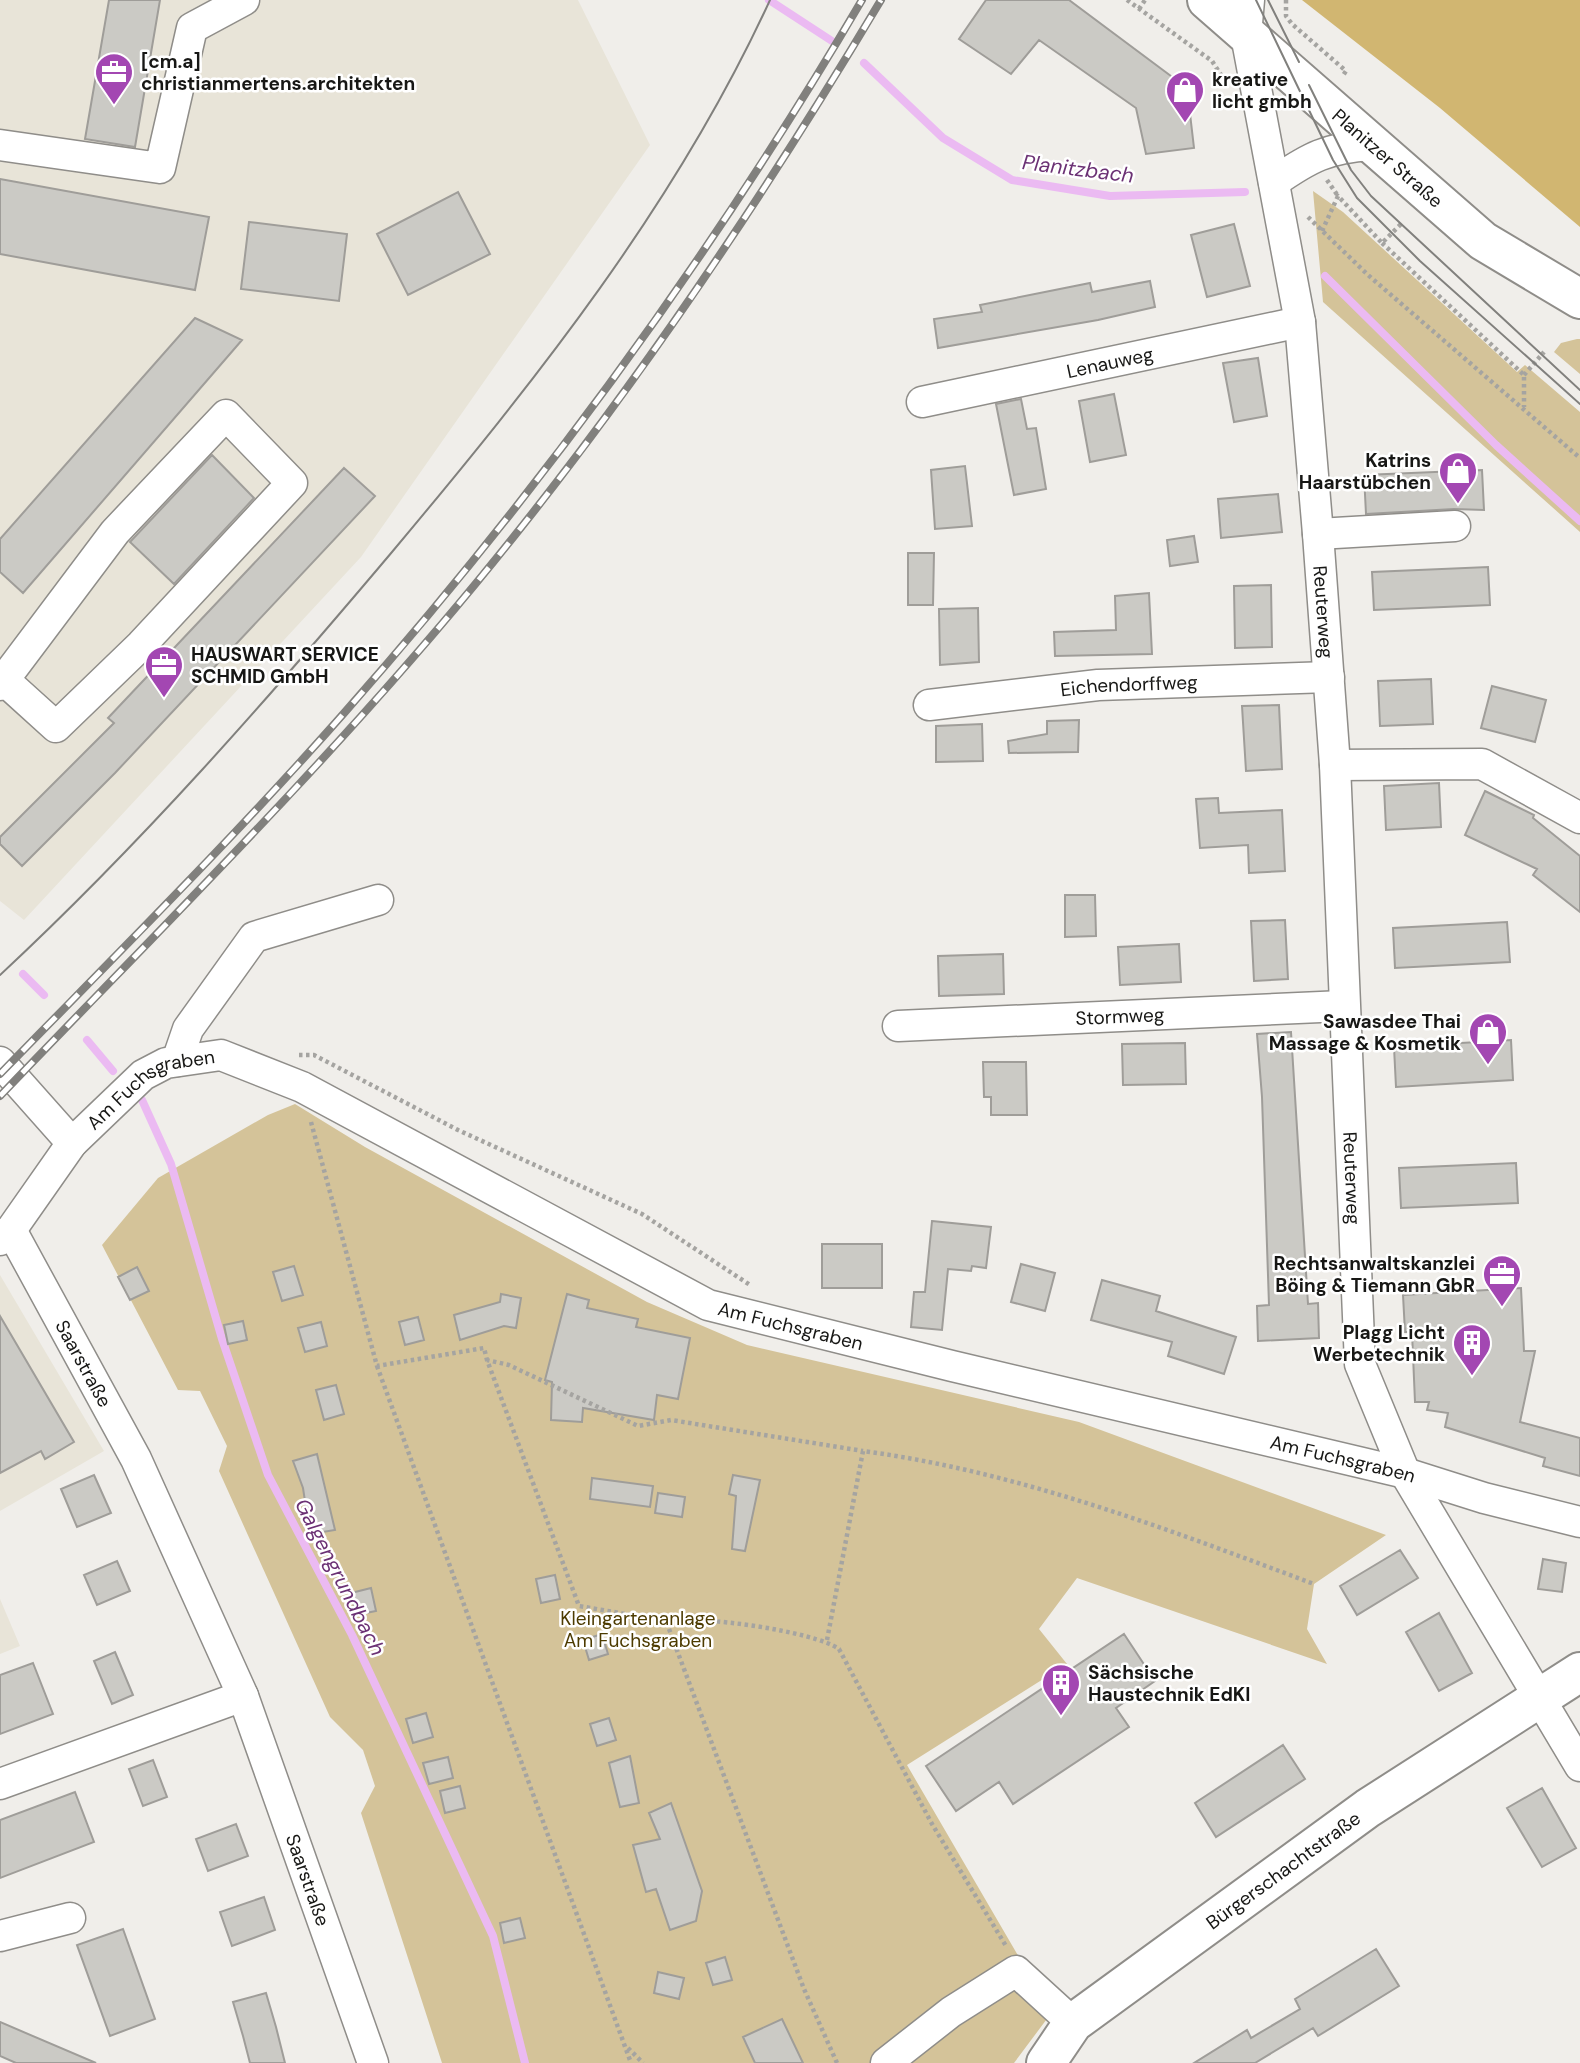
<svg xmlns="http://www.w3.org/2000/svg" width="1580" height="2063" font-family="'DM Sans',sans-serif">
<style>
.built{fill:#e8e4d8}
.green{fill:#d4c399}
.forest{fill:#d1b671}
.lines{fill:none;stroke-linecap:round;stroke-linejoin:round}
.stream{stroke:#ebbaf2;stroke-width:8}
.building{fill:#cbcac5;stroke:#9f9d99;stroke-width:2}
.minor-casing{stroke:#8f8d89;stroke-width:33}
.major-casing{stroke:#8f8d89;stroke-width:42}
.path{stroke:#a5a4a1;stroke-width:4.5;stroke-dasharray:3.5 3.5;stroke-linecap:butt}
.minor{stroke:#fff;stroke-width:30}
.major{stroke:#fff;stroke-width:38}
.tram{stroke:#81807d;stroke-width:2}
.rail-casing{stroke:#81807d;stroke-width:8}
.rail{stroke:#fff;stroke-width:5;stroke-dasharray:16;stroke-linecap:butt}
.labels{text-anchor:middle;stroke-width:5;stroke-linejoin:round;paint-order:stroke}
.poi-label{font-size:19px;font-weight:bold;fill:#171715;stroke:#fff;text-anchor:start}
.street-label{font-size:19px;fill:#171715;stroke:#fff}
.park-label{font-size:19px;fill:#4d3b00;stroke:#fff}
.water-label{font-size:21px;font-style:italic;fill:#6b3174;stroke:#fff}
</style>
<rect width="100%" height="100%" fill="#f0eeea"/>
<path class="built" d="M0 0H578L650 145 361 557 24 920 0 901Z
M0 1275 104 1451 0 1511Z
M0 1599 20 1646 0 1654Z"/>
<path class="green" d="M1313 191 1343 212 1517 372 1525 365 1580 412V532L1323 302Z
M1577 339H1580V374L1554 352 1561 343Z
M295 1104 365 1147 647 1302 747 1345 1079 1422 1386 1535 1314 1584 1307 1629 1327 1664 1077 1578 1039 1629 1067 1664 907 1765 1023 1964 1064 1996 1014 2063H442L361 1813 375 1786 363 1750 330 1717 219 1471 227 1446 200 1391 178 1390 102 1245 158 1178 268 1115Z"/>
<path class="forest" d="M1302 0H1580V227L1440 108Z"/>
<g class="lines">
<path class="stream" d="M769 0 835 43
M864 63 943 138 1012 180 1110 196 1245 192
M1325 276 1496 445 1580 521
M23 974 44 995
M87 1040 113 1071
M142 1100 171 1164 222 1339 268 1475 352 1635 493 1936 525 2063"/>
</g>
<path class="building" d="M109 0H160L135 147 85 139Z
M986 0H1069L1187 88 1194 148 1146 154 1136 108 1039 40 1011 74 959 39Z
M0 179 209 217 195 290 0 254Z
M458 192 490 254 408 295 377 234Z
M249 222 347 234 339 301 241 289Z
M1234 224 1250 286 1207 297 1191 235Z
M1150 281 1155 307 1098 320 938 348 934 319 982 312 980 305 1090 283 1092 292Z
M195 318 242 340 23 593 0 572V539Z
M1258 358 1267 416 1234 422 1223 363Z
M1114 394 1126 455 1090 462 1079 401Z
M1021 399 1027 429 1036 428 1046 489 1014 495 996 404Z
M212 455 254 498 174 584 130 542Z
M965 466 972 526 935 529 931 470Z
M344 468 375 496 115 773 22 866 0 844V837L114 723 108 718Z
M1482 470 1484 510 1454 509 1366 514 1364 475Z
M1278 494 1282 532 1221 538 1218 499Z
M1194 536 1198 562 1170 566 1167 540Z
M908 553H934L933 605H908Z
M1488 567 1490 605 1374 610 1372 572Z
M1271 585 1272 647 1235 648 1234 586Z
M1149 593 1152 654 1055 656 1054 632 1116 630 1115 596Z
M978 608 979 662 940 665 939 609Z
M1431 679 1433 724 1380 726 1378 681Z
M1492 686 1546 700 1535 742 1481 728Z
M1279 705 1282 769 1246 771 1242 706Z
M1079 720 1078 752 1009 753 1008 741 1047 734V721Z
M982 724 983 761 936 762V726Z
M1439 783 1441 827 1386 830 1384 786Z
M1485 791 1534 815 1533 818 1580 856V912L1533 875 1537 869 1465 835Z
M1218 798 1219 813 1282 810 1285 871 1249 873 1248 845 1200 848 1196 799Z
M1065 895H1095L1096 936 1065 937Z
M1285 920 1288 979 1254 981 1251 921Z
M1507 922 1510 962 1395 968 1393 928Z
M1179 944 1181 982 1120 985 1118 947Z
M1003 954 1004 994 939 996 938 956Z
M1291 1032 1308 1304 1318 1303 1319 1338 1258 1341 1257 1306 1269 1305 1262 1097 1257 1034Z
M1511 1040 1513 1080 1396 1087 1394 1047Z
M1185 1043 1186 1084 1123 1085 1122 1044Z
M983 1062H1026L1027 1115H991V1097H984Z
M1516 1163 1518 1203 1401 1208 1399 1168Z
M932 1221 991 1227 986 1268 972 1266 971 1271 948 1269 942 1330 911 1327 914 1292H925Z
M822 1244H882V1288H822Z
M1021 1264 1055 1273 1045 1311 1011 1302Z
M294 1266 303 1295 282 1301 273 1272Z
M137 1267 149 1291 130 1300 118 1277Z
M1102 1280 1160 1296 1156 1311 1236 1337 1224 1374 1168 1356 1172 1342 1091 1320Z
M1521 1288 1524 1351H1535L1520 1422 1580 1438V1476L1543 1466 1545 1458 1445 1427 1448 1413 1427 1410 1429 1402H1415L1412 1332H1405L1403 1295Z
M501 1294 521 1298 516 1328 504 1326 460 1340 454 1315 500 1302Z
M567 1294 589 1300 587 1308 638 1319 636 1327 690 1338 678 1399 657 1395 654 1420 583 1408 582 1422 551 1420 552 1382 545 1380Z
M0 1316 74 1442 45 1459 41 1451 0 1473Z
M418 1317 424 1340 405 1345 399 1322Z
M243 1321 247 1340 228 1344 224 1325Z
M321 1322 327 1346 305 1352 298 1328Z
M336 1385 344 1414 324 1420 316 1390Z
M317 1454 335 1530 310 1534 303 1488 293 1461Z
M94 1475 111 1513 77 1527 61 1489Z
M733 1475 760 1480 745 1551 732 1549 736 1496 729 1494Z
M592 1478 653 1486 650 1507 590 1499Z
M658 1493 685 1497 682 1517 655 1513Z
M1400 1550 1418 1578 1357 1615 1340 1586Z
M1543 1559 1566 1563 1562 1592 1538 1589Z
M117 1561 130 1591 97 1605 84 1575Z
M555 1575 560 1599 541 1603 536 1579Z
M371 1588 376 1611 356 1615 351 1593Z
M1439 1613 1472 1673 1439 1691 1406 1632Z
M602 1634 608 1654 589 1660 583 1640Z
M1124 1634 1155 1681 1116 1708 1129 1727 1013 1804 999 1782 956 1811 926 1766Z
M115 1652 133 1695 112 1704 94 1661Z
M33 1663 53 1714 0 1734V1675Z
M426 1713 433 1737 413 1743 406 1719Z
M609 1718 616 1740 597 1746 590 1724Z
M1283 1745 1305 1779 1216 1837 1195 1803Z
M630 1756 639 1803 620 1807 609 1763Z
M448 1757 453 1778 429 1784 423 1763Z
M153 1760 167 1797 143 1806 129 1769Z
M460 1786 465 1808 445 1813 440 1791Z
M1542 1788 1576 1848 1542 1867 1507 1808Z
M75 1792 94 1842 0 1878V1820Z
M671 1803 702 1891 696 1921 670 1930 656 1889 646 1892 633 1845 660 1839 649 1813Z
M236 1824 248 1856 208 1871 196 1839Z
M264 1897 275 1930 232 1946 220 1912Z
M520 1918 525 1938 504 1943 500 1923Z
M123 1929 155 2019 110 2036 77 1945Z
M1376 1949 1399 1986 1318 2036 1313 2028 1255 2063H1194L1247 2030 1251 2038 1300 2009 1295 1999Z
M725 1957 732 1980 713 1985 706 1963Z
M658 1972 684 1978 679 1999 654 1993Z
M266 1993 276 2027 285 2063H250L243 2036 233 2002Z
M782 2019 803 2063H755L743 2037Z
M0 2022 96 2063H16L0 2056Z"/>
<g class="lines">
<defs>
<g id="minor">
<path id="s1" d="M1249 0 1246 35 1300 322 1318 534 1335 765 1360 1364 1405 1473 1580 1766"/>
<path d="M0 145 160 168 192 28 244 0"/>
<path d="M1274 182C1310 157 1327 148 1371 145"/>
<path id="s2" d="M922 402 1300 322"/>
<path d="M1318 534 1455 526"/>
<path d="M0 685 115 532 226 415 292 483 141 645 56 727 4 680"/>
<path id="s3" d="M929 705 1098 685 1329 677"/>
<path d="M1335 765 1482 764 1580 818"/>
<path id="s4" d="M898 1026 1343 1006"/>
<path d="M177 1061 188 1029 254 937 378 900"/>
<path d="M0 1062 72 1143"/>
<path id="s5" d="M11 1230 136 1459 243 1696 373 2063"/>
<path id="s6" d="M0 1240 11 1230 72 1143 143 1075 166 1063 221 1055 302 1087 708 1305 952 1366 1405 1473 1484 1498 1580 1522"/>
<path d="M0 1784 243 1696"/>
<path d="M0 1936 70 1918"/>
<path d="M886 2063 951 2012 1016 1971 1073 2023"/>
</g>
<g id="major">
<path id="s7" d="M1207 0 1483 241 1580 299"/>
<path id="s8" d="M1046 2063 1073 2023 1368 1808 1580 1672"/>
</g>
</defs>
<use href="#minor" class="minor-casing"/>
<use href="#major" class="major-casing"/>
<path class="path" d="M1127 0 1212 61 1223 78
M1286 0V16L1292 24 1346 71 1342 77
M1139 9 1145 0
M1327 180 1338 196
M1308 217 1368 275 1580 458
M1322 231 1338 196 1382 243 1402 223
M1382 243 1524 375V407
M1524 375 1544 352
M299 1055H314L458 1130 642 1214 750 1285
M311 1122 377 1366 484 1348 487 1360
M377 1366 631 2063
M666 1621 579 1606 487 1360 509 1365 638 1426 671 1420 863 1451
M827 1640 863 1451C1019 1472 1167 1529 1314 1584
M628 2048 643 2063
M837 2063 804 1989 666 1621C697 1615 814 1631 839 1649L932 1824 1006 1946"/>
<use href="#minor" class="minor"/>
<use href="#major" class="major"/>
<path class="tram" d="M1256 0 1333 160 1357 198 1420 261 1580 404
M1268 0 1299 62
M1309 85 1351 170 1371 196 1580 390
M0 975C141 844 268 699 392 552 536 380 676 205 770 0"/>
<defs>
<path id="rail" d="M0 1074C116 955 235 837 345 712 539 492 713 254 862 0
M0 1096C162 927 328 763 477 582 628 399 760 203 881 0"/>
</defs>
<use href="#rail" class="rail-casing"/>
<use href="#rail" class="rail"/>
</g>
<defs>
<symbol id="office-pin" viewBox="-11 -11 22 30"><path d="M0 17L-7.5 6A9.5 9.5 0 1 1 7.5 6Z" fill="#a347b2" stroke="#fff"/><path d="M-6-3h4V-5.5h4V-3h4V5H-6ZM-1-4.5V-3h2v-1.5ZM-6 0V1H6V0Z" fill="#fff"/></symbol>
<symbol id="shop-pin" viewBox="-11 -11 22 30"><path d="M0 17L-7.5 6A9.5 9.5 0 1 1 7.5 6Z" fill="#a347b2" stroke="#fff"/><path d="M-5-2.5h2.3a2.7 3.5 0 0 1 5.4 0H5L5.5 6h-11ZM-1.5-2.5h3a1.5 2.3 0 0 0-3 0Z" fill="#fff"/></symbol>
<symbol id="building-pin" viewBox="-11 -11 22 30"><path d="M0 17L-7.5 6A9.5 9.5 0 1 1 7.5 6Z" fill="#a347b2" stroke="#fff"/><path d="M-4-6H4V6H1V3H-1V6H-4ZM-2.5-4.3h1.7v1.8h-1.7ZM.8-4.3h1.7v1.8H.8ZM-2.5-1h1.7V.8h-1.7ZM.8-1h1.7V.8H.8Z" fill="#fff"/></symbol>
</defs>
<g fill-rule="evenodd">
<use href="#office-pin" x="92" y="50" width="44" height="60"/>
<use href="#shop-pin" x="1163" y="68" width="44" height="60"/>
<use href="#shop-pin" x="1436" y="449" width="44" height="60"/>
<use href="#office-pin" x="142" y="643" width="44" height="60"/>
<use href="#shop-pin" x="1466" y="1010" width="44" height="60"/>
<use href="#office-pin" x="1480" y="1252" width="44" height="60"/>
<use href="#building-pin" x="1450" y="1321" width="44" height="60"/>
<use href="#building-pin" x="1039" y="1661" width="44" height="60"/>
</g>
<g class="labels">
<g class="poi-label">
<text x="141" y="68">[cm.a]<tspan x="141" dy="22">christianmertens.architekten</tspan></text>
<text x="1212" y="86">kreative<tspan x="1212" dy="22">licht gmbh</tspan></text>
<text x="1431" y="467" text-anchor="end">Katrins<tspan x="1431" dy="22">Haarstübchen</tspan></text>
<text x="191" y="661">HAUSWART SERVICE<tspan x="191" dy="22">SCHMID GmbH</tspan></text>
<text x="1461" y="1028" text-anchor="end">Sawasdee Thai<tspan x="1461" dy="22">Massage &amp; Kosmetik</tspan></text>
<text x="1475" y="1270" text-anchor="end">Rechtsanwaltskanzlei<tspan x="1475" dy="22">Böing &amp; Tiemann GbR</tspan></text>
<text x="1445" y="1339" text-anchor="end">Plagg Licht<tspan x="1445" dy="22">Werbetechnik</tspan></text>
<text x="1088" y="1679">Sächsische<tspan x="1088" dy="22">Haustechnik EdKI</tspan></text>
</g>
<g class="street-label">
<text dy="7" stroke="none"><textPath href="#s7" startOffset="240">Planitzer Straße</textPath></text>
<text dy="7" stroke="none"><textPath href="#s2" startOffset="192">Lenauweg</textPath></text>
<text dy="7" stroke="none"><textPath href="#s1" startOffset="618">Reuterweg</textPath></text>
<text dy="7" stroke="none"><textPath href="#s3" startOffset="201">Eichendorffweg</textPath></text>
<text dy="7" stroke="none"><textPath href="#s4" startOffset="222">Stormweg</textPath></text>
<text dy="7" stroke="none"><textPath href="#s6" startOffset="220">Am Fuchsgraben</textPath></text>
<text dy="7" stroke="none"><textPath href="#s1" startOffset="1185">Reuterweg</textPath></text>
<text dy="7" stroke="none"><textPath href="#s6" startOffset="934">Am Fuchsgraben</textPath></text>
<text dy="7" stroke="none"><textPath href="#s5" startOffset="152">Saarstraße</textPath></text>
<text dy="7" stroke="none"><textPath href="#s6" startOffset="1502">Am Fuchsgraben</textPath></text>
<text dy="7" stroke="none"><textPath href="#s8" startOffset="308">Bürgerschachtstraße</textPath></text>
<text dy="7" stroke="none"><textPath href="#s5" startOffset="716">Saarstraße</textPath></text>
</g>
<g class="park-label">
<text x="638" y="1625">Kleingartenanlage<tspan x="638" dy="22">Am Fuchsgraben</tspan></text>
</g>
<g class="water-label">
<text transform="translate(1078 169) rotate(7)" y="7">Planitzbach</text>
<text transform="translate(340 1577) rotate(63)" y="7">Galgengrundbach</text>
</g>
</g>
</svg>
